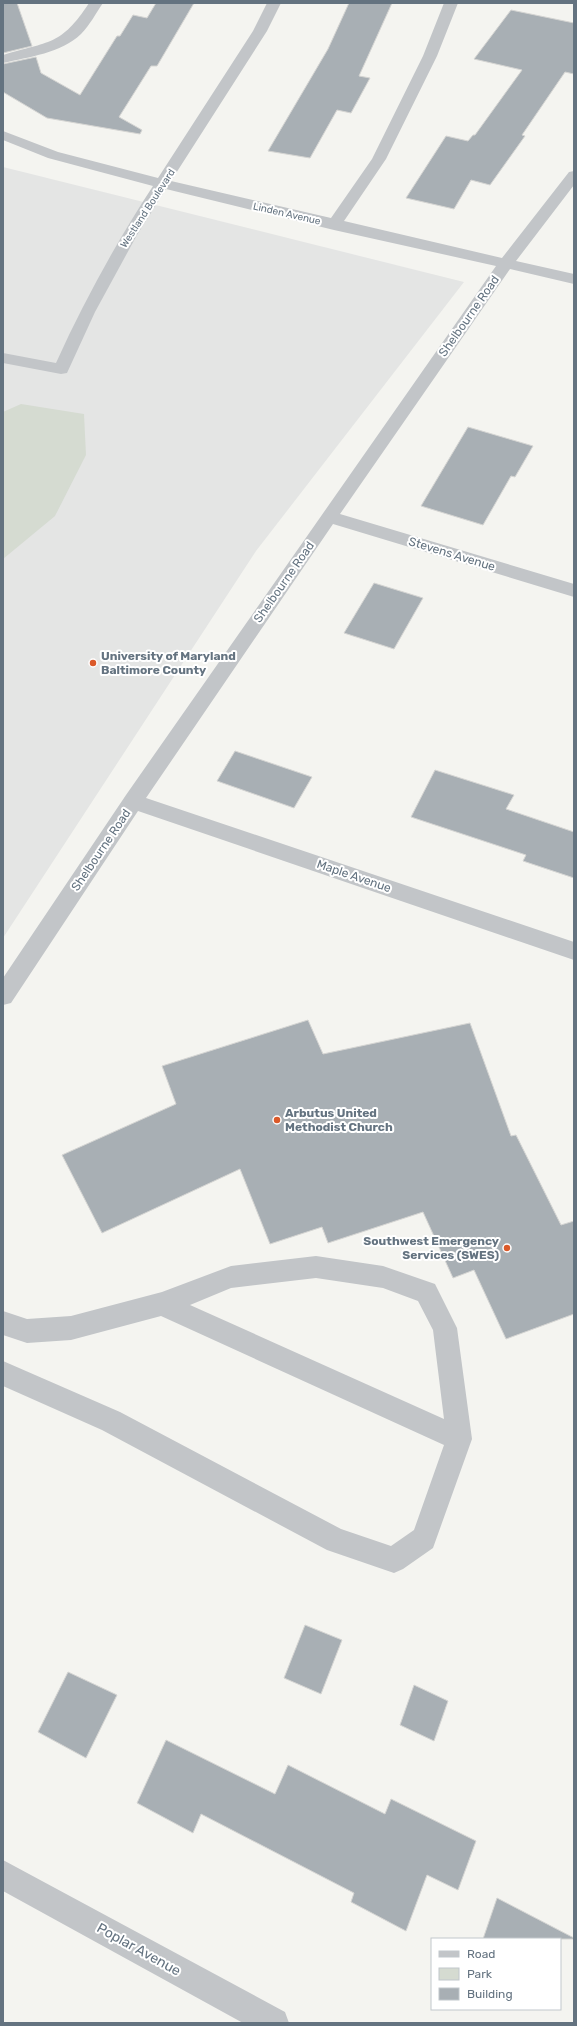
<svg xmlns="http://www.w3.org/2000/svg" width="577" height="2026" font-family="Rubik,sans-serif">
<style>
.built{fill:#e4e5e4}
.green{fill:#d5dbd1}
.building{fill:#a8afb4;stroke:#d5d5d3}
.lines{fill:none;stroke-linecap:round;stroke-linejoin:round}
.minor{fill:#c2c5c8;fill-rule:evenodd}
.poi-dot{fill:#db5929;stroke:#fff;stroke-width:1.5}
.labels{text-anchor:middle;stroke-width:4;stroke-linejoin:round;paint-order:stroke}
.far-street-label{font-size:10px;fill:#647380;stroke:#fff}
.street-label{font-size:12px;fill:#647380;stroke:#fff}
.poi-label{font-size:12px;font-weight:bold;fill:#647380;stroke:#fff;text-anchor:start}
.near-street-label{font-size:14px;fill:#647380;stroke:#fff}
</style>
<rect width="100%" height="100%" fill="#f4f4f0"/>
<path class="built" d="M3 167 464 282 256 551 3 938Z"/>
<path class="green" d="M21 404 84 414 86 455 55 516 3 559V412Z"/>
<path class="building" d="M3 3H17L32 46 3 53Z
M156 3H194L157 66H151L119 117 142 130 140 134 47 118 3 92V64L36 57 41 73 80 95 117 36H120L133 15 147 18Z
M349 3H392L359 76 370 78 351 113 337 110 310 158 268 151 328 49Z
M511 10 574 23V74L565 72 522 135 525 136 490 185 471 180 454 209 406 198 446 136 468 141 473 135H475L522 70 474 59Z
M468 427 533 446 515 477 511 476 483 525 421 506Z
M374 583 423 598 394 649 344 633Z
M235 751 312 777 294 808 217 781Z
M435 770 514 795 506 809 574 832V878L523 861 526 855 411 817Z
M308 1020 323 1054 470 1023 511 1136 516 1135 561 1225 574 1221V1314L506 1339 474 1270 453 1278 423 1212 328 1243 322 1227 270 1244 240 1169 102 1233 62 1155 176 1104 162 1066Z
M305 1625 342 1640 321 1694 284 1678Z
M68 1672 117 1695 86 1758 38 1732Z
M414 1685 448 1701 434 1741 400 1725Z
M166 1740 275 1794 288 1765 385 1814 391 1799 476 1841 458 1890 427 1875 406 1931 351 1902 354 1893 201 1814 193 1833 137 1803Z
M497 1898 574 1938V1939H483Z"/>
<g class="lines">
<path class="minor" d="M89 3H103C96 13 90 25 81 34 61 53 29 57 3 63V55C49 41 61 46 89 3Z
M267 3H281L267 31 171 181 331 218 372 159 423 56 444 3H458L437 56 386 159 344 221 502 258 569 172 574 171V185L516 261 574 274V284L510 269 340 514 574 584V597L333 524 146 798 574 942V960L138 811 11 1003 3 1005V978L126 795 496 266 334 230 166 189 137 235 95 312 67 373 61 374 3 363V353L56 363C84 301 116 243 153 186L48 158 3 140V131L58 152 158 178 253 31Z
M316 1256 383 1266 435 1284 457 1328 472 1439 433 1548 403 1569 394 1573 327 1550 102 1430 3 1386V1361L120 1412 341 1529 391 1546 414 1530 444 1445 161 1316 71 1340 27 1343 3 1335V1311L27 1319 71 1316 162 1292 231 1266ZM316 1278 383 1288 418 1301 433 1330 444 1419 190 1305 231 1288Z
M3 1860 285 2012 289 2023H243L3 1891Z"/>
</g>
<g class="poi-dot">
<circle cx="93" cy="663" r="4"/>
<circle cx="277" cy="1120" r="4"/>
<circle cx="507" cy="1248" r="4"/>
</g>
<g class="labels">
<g class="far-street-label">
<text transform="translate(147 208) rotate(-57)" y="4">Westland Boulevard</text>
<text transform="translate(287 213) rotate(13)" y="4">Linden Avenue</text>
</g>
<g class="street-label">
<text transform="translate(469 316) rotate(-55)" y="4">Shelbourne Road</text>
<text transform="translate(452 554) rotate(17)" y="4">Stevens Avenue</text>
<text transform="translate(284 582) rotate(-55)" y="4">Shelbourne Road</text>
<text transform="translate(101 850) rotate(-56)" y="4">Shelbourne Road</text>
<text transform="translate(354 876) rotate(19)" y="4">Maple Avenue</text>
</g>
<g class="poi-label">
<text x="101" y="660">University of Maryland<tspan x="101" dy="14">Baltimore County</tspan></text>
<text x="285" y="1117">Arbutus United<tspan x="285" dy="14">Methodist Church</tspan></text>
<text x="499" y="1245" text-anchor="end">Southwest Emergency<tspan x="499" dy="14">Services (SWES)</tspan></text>
</g>
<g class="near-street-label">
<text transform="translate(139 1949) rotate(29)" y="5">Poplar Avenue</text>
</g>
</g>
<rect width="577" height="2026" fill="none" stroke="#647380" stroke-width="8"/>
<rect x="431" y="1938" width="130" height="72" fill="#ffffff" stroke="#c1c7cc"/>
<rect x="439" y="1951" width="20" height="6" fill="#c2c5c8" stroke="#c1c7cc"/>
<text x="467" y="1958" font-size="12" fill="#647380">Road</text>
<rect x="439" y="1968" width="20" height="12" fill="#d5dbd1" stroke="#c1c7cc"/>
<text x="467" y="1978" font-size="12" fill="#647380">Park</text>
<rect x="439" y="1988" width="20" height="12" fill="#a8afb4" stroke="#c1c7cc"/>
<text x="467" y="1998" font-size="12" fill="#647380">Building</text>
</svg>
